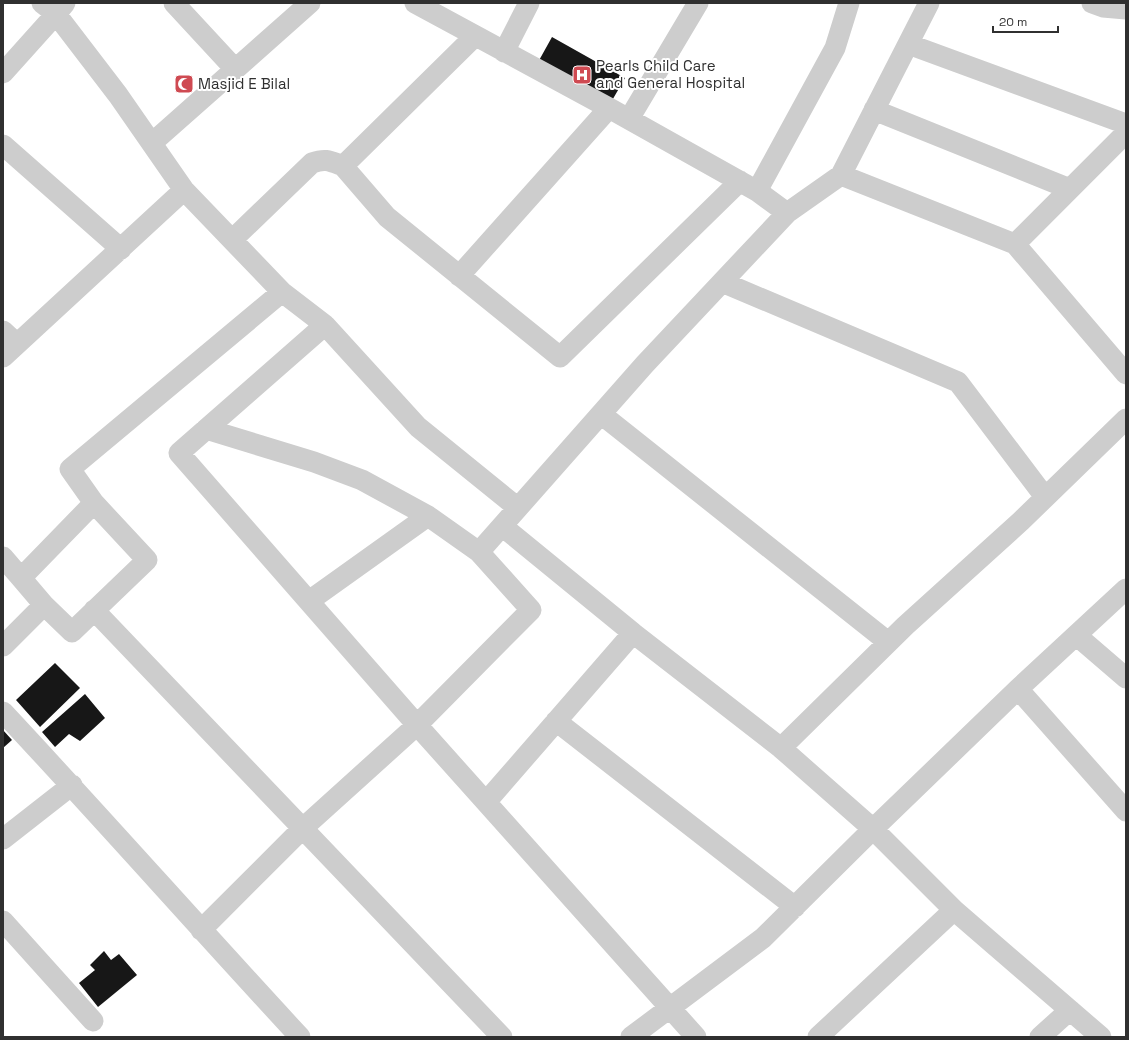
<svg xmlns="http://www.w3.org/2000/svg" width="1129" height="1040" font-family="'Space Grotesk',sans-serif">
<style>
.building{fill:#171717}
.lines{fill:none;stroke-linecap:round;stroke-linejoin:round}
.minor{stroke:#cdcdcd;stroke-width:21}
.labels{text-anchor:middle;stroke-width:4;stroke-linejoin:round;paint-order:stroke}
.poi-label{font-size:15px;fill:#303030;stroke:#fff;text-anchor:start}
</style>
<rect width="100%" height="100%" fill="#fff"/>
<path class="building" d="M552 37 625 78 610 104 537 64Z
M55 663 80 688 40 727 16 700Z
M85 694 105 718 80 741 69 734 55 747 42 732Z
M3 730 12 740 3 748Z
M104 951 111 960 119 954 137 975 98 1007 79 983 95 970 90 965Z"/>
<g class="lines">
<path class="minor" d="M42 3 56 14 65 3
M174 3 235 69
M415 3 609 108 757 191
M1092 3 1103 7 1126 9
M475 36 343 166 387 217 560 357 740 181
M908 44 1126 124
M504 52 529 3
M3 73 56 14 118 95 184 190 282 292 325 325
M874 110 1070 189
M629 119 698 3
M152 143 310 3
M3 145 121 249
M841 175 1015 244 1126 374
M787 213 757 191 835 48 849 3
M232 240 312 163C326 158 330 161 343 166
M1015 244 1126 133
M459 276 609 108
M722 282 958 382 1045 497
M3 331 17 344
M3 357 184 190
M601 414 888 642
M206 429 314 462 362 480 428 516 479 552
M518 508 418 427 325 325 179 453 417 725 696 1037
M502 526 633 633 781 748 873 829 954 910 1101 1037
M3 557 21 578
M309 601 428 516
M44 605 72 632 147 560 94 503
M94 610 502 1037
M1076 635 1126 678
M3 646 44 605 21 578 94 503 70 469 282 292
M1018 689 1126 811
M3 712C103 819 200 929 300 1037
M556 721 795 907
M781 748 905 626 1021 521 1126 419
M486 802 633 633
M3 839 72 785
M3 921 93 1021
M201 930 303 828 417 725 531 610 479 552 645 364 787 213 841 175 929 3
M631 1037 763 938 873 829 1018 689 1126 589
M818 1037 954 910
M1040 1037 1070 1010"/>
</g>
<defs>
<symbol id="hospital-square" viewBox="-11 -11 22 22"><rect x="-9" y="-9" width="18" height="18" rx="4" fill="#cf4a52" stroke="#fff"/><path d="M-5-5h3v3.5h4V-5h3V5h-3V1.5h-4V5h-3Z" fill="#fff"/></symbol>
<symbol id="mosque-square" viewBox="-11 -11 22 22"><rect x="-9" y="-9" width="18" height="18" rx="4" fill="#cf4a52" stroke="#fff"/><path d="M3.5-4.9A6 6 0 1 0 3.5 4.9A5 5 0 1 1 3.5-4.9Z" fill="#fff"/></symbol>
</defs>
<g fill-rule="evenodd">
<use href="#hospital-square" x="571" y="64" width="22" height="22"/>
<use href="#mosque-square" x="173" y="73" width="22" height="22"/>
</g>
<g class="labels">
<g class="poi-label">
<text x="596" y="71">Pearls Child Care<tspan x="596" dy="17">and General Hospital</tspan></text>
<text x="198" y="89">Masjid E Bilal</text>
</g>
</g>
<rect width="1129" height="1040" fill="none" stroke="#303030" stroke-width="8"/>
<path d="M993 26v6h65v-6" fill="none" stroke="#303030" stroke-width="2"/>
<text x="999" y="26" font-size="12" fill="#303030" stroke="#ffffff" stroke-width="3" paint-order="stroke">20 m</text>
</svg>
